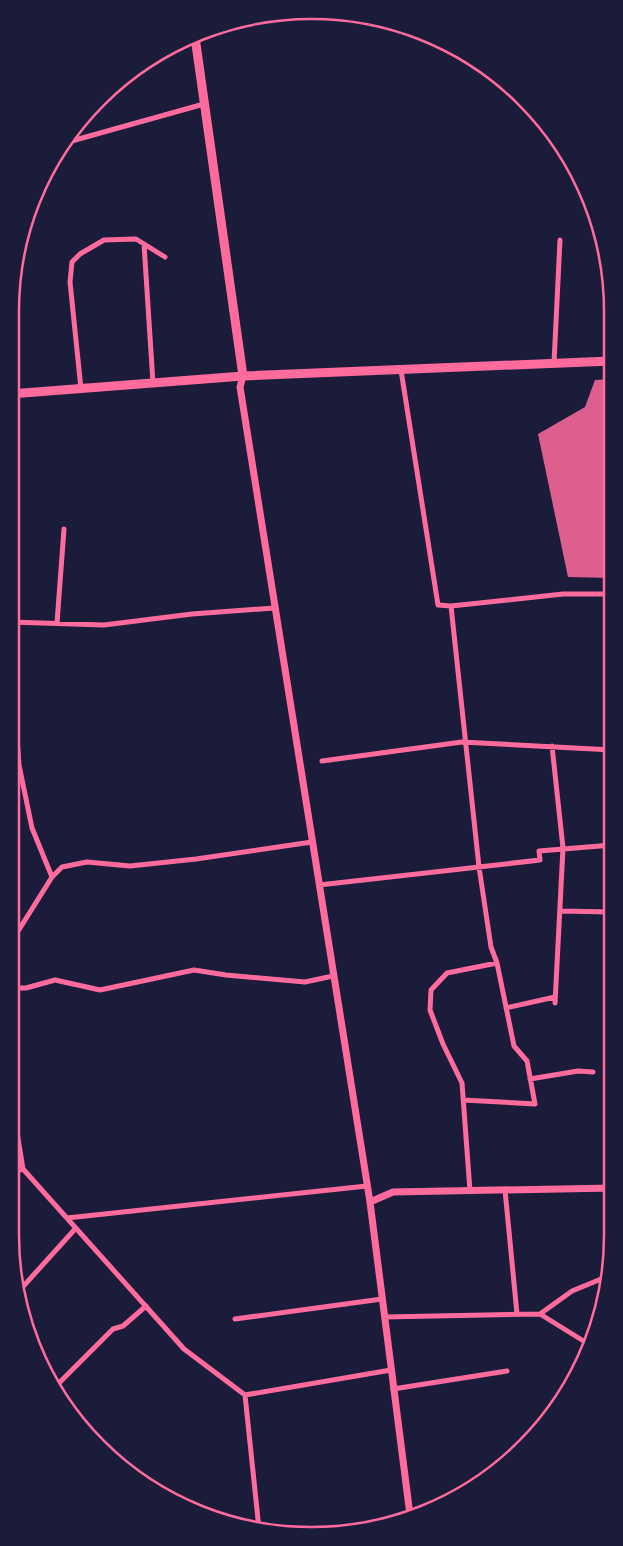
<svg xmlns="http://www.w3.org/2000/svg" width="623" height="1546" font-family="'DM Sans',sans-serif">
<style>
.building{fill:#dd5f8e}
.lines{fill:none;stroke-linecap:round;stroke-linejoin:round}
.minor{stroke:#ff6b9d;stroke-width:5}
.tertiary{stroke:#ff6b9d;stroke-width:7}
.primary{stroke:#ff6b9d;stroke-width:9}
.rim{fill:none;stroke:#ff6b9d;stroke-width:2.5}
</style>
<rect width="100%" height="100%" fill="#1b1b3a"/>
<path class="building" d="M611 379V578L568 577 538 434 585 407 595 380Z"/>
<g class="lines">
<path class="minor" d="M68 142 204 104
M144 244 153 383
M554 363 560 240
M401 370 438 605 451 606 563 594H611
M81 389 70 282 72 262 80 254 104 240 136 239 165 257
M10 479 13 495 10 496
M10 598 11 622
M451 606 479 867 491 947 497 963 514 1046 527 1061 535 1104 463 1100
M10 622 104 625 192 614 274 608
M57 623 64 529
M10 642 19 765 32 828 52 877 10 944
M552 746 563 848 555 1003
M322 761 462 742 612 750
M52 877 62 867 87 862 130 866 196 859 312 842
M319 885 540 860 539 851 612 845
M560 911 611 912
M610 930 612 888
M10 988H26L55 980 100 990 194 970 226 975 305 982 333 976
M506 1008 555 997
M530 1079 578 1071 593 1072
M10 1090 23 1169 184 1349 245 1395 391 1370
M10 1173 23 1169
M505 1190 517 1314
M470 1191 462 1083 443 1044 430 1010 431 990 447 973 497 963
M67 1218 367 1186
M19 1291 76 1228
M540 1314 572 1291 606 1277
M384 1317 540 1314 590 1345
M235 1319 382 1299
M57 1385 113 1329 123 1326 146 1306
M393 1389 507 1371
M245 1395 259 1529"/>
<path class="tertiary" d="M243 376 240 387 370 1202 410 1515
M370 1202 393 1192 613 1188"/>
<path class="primary" d="M195 37 243 376
M10 394 243 376 611 361"/>
</g>
<path d="M0 0H623V1546H0ZM311 19H312A292 292 0 0 1 604 311V1235A292 292 0 0 1 312 1527H311A292 292 0 0 1 19 1235V311A292 292 0 0 1 311 19Z" fill="#1b1b3a" fill-rule="evenodd"/>
<path class="rim" d="M311 19H312A292 292 0 0 1 604 311V1235A292 292 0 0 1 312 1527H311A292 292 0 0 1 19 1235V311A292 292 0 0 1 311 19Z"/>
</svg>
